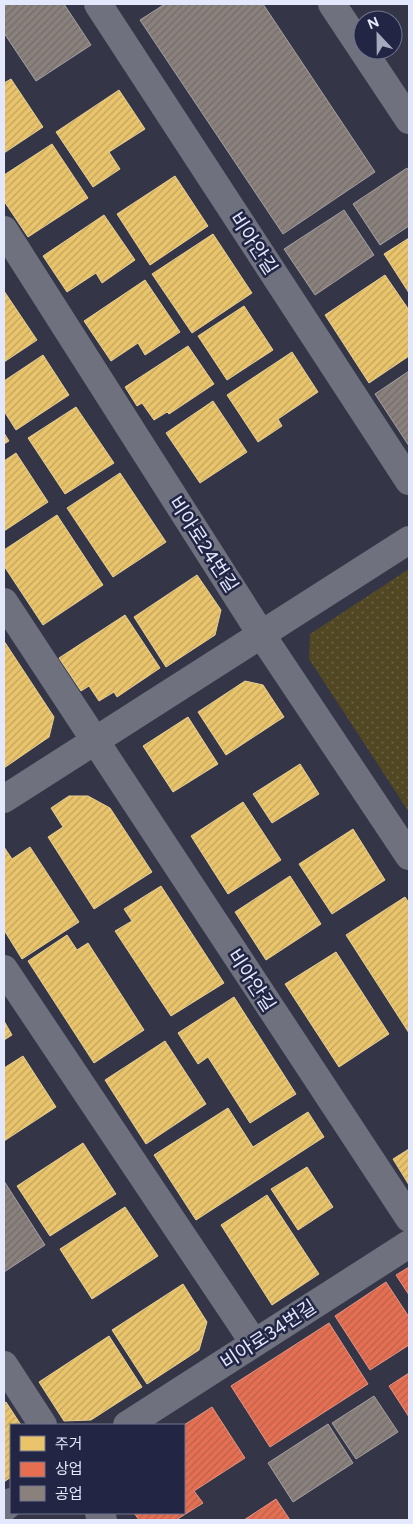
<svg xmlns="http://www.w3.org/2000/svg" width="413" height="1524" font-family="Figtree,'Noto Sans KR',sans-serif">
<style>
.grass{fill:url(#grass-dots)}
.homes{fill:url(#homes-hatch);stroke:#e8cf96}
.shops{fill:url(#shops-hatch);stroke:#e69384}
.industry{fill:url(#industry-hatch);stroke:#a5a0a2}
.lines{fill:none;stroke-linecap:round;stroke-linejoin:round}
.minor{stroke:#6f717e;stroke-width:28}
.labels{text-anchor:middle;stroke-width:5;stroke-linejoin:round;paint-order:stroke}
.street-label{font-size:19px;fill:#e4e8fc;stroke:#222644}
</style>
<defs>
<pattern id="grass-dots" width="8" height="8" patternUnits="userSpaceOnUse" patternTransform="scale(1.25)"><rect width="8" height="8" fill="#514723"/><path d="M2 2h.1M6 6h.1" fill="none" stroke="#6a6244" stroke-width="1.8" stroke-linecap="round"/></pattern>
<pattern id="homes-hatch" width="6" height="6" patternUnits="userSpaceOnUse" patternTransform="scale(1.25)"><rect width="6" height="6" fill="#e9c46a"/><path d="M-1 1l2-2M0 6l6-6M5 7l2-2" fill="none" stroke="#c0a462"/></pattern>
<pattern id="shops-hatch" width="6" height="6" patternUnits="userSpaceOnUse" patternTransform="scale(1.25)"><rect width="6" height="6" fill="#e76f51"/><path d="M-1 1l2-2M0 6l6-6M5 7l2-2" fill="none" stroke="#b66350"/></pattern>
<pattern id="industry-hatch" width="6" height="6" patternUnits="userSpaceOnUse" patternTransform="scale(1.25)"><rect width="6" height="6" fill="#8a817c"/><path d="M-1 1l2-2M0 6l6-6M5 7l2-2" fill="none" stroke="#726c6b"/></pattern>
</defs>
<rect width="100%" height="100%" fill="#343647"/>
<path class="grass" d="M409 569V812L309 659 310 634Z"/>
<path class="homes" d="M11 79 43 127 4 153V83Z
M119 90 145 129 109 152 120 169 93 187 56 132Z
M52 144 88 198 28 237 4 201V175Z
M175 176 208 226 150 265 117 214Z
M104 215 135 260 102 283 96 273 67 292 43 256Z
M213 234 252 293 192 333 152 274Z
M409 238V293L384 254Z
M385 275 409 310V356L369 383 325 315Z
M145 280 180 332 145 355 138 343 111 361 84 321Z
M4 291 37 340 4 362Z
M244 306 273 350 227 380 198 336Z
M188 346 214 384 169 414 167 412 154 420 142 403 137 406 125 387Z
M292 352 318 392 278 419 282 426 258 442 227 395Z
M43 355 69 395 16 430 4 411V381Z
M213 401 247 452 200 483 166 433Z
M76 407 114 463 65 494 28 438Z
M4 433 9 441 4 444Z
M16 453 48 502 4 531V461Z
M120 473 166 542 113 577 67 508Z
M57 515 103 585 43 625 4 566V550Z
M197 575 221 610 215 635 166 667 134 617Z
M125 615 160 668 117 697 114 692 99 701 89 686 81 691 59 658Z
M4 641 54 717 49 737 4 768Z
M245 681 263 685 284 717 226 755 198 712Z
M188 717 218 764 173 792 143 746Z
M300 764 319 794 272 823 253 794Z
M69 796H88L110 808 152 872 94 909 48 837 63 827 51 808Z
M243 802 281 860 228 894 191 836Z
M353 829 385 880 332 914 299 864Z
M4 847 12 859 30 847 79 922 22 959 4 930Z
M290 876 321 924 266 960 235 912Z
M161 886 224 983 171 1016 115 931 132 921 124 909Z
M405 897 409 903V1033L346 935Z
M67 935 77 950 88 943 144 1030 94 1063 28 961Z
M336 952 389 1034 339 1067 285 984Z
M234 997 296 1094 250 1123 208 1057 198 1064 178 1033Z
M4 1021 12 1035 4 1040Z
M165 1041 206 1104 146 1144 105 1080Z
M23 1056 56 1107 4 1141V1068Z
M228 1108 253 1147 308 1112 324 1137 196 1220 154 1155Z
M83 1143 116 1194 50 1236 17 1186Z
M409 1149V1185L393 1159Z
M307 1167 333 1207 298 1230 271 1189Z
M267 1195 319 1274 272 1305 221 1225Z
M125 1207 158 1256 92 1299 60 1249Z
M183 1284 207 1322 199 1350 147 1384 112 1330Z
M109 1336 142 1387 91 1420 64 1421 39 1382Z
M6 1402 21 1425H11V1477L4 1482V1403Z"/>
<path class="shops" d="M409 1267V1295L396 1275Z
M386 1282 409 1317V1345L370 1370 335 1316Z
M329 1323 368 1384 270 1447 231 1386Z
M409 1373V1417L389 1386Z
M212 1407 245 1458 194 1491 203 1503 176 1520H139L134 1513H184V1425Z
M276 1499 290 1520H244Z"/>
<path class="industry" d="M4 4H64L91 45 36 81 4 33Z
M165 4H263L375 172 283 234 140 20Z
M407 168 409 172V226L380 245 353 204Z
M344 210 374 255 315 295 284 249Z
M409 371V446L375 394Z
M4 1181 45 1245 4 1272Z
M374 1396 398 1432 356 1459 332 1423Z
M328 1424 353 1463 293 1502 268 1463Z"/>
<g class="lines">
<path class="minor" d="M98 4 409 481
M332 4 409 120
M4 230 261 634 409 856
M4 602 409 1218
M4 799 409 540
M4 969 254 1343
M4 1365 43 1425
M127 1425 409 1244
M4 1508 11 1502
M99 1513 103 1520"/>
</g>
<g class="labels">
<g class="street-label">
<text transform="translate(254 243) rotate(57)" y="7">비아안길</text>
<text transform="translate(204 544) rotate(57)" y="7">비아로24번길</text>
<text transform="translate(252 980) rotate(57)" y="7">비아안길</text>
<text transform="translate(268 1334) rotate(-33)" y="7">비아로34번길</text>
</g>
</g>
<rect width="413" height="1524" fill="none" stroke="#e4e8fc" stroke-width="10"/>
<rect x="10" y="1424" width="175" height="90" fill="#222644" stroke="#70748e"/>
<rect x="20" y="1436" width="25" height="15" fill="#e9c46a" stroke="#70748e"/>
<text x="55" y="1449" font-size="15" fill="#e4e8fc">주거</text>
<rect x="20" y="1462" width="25" height="15" fill="#e76f51" stroke="#70748e"/>
<text x="55" y="1474" font-size="15" fill="#e4e8fc">상업</text>
<rect x="20" y="1486" width="25" height="15" fill="#8a817c" stroke="#70748e"/>
<text x="55" y="1499" font-size="15" fill="#e4e8fc">공업</text>
<g transform="translate(378 35) rotate(338)"><circle r="24" fill="#222644" stroke="#70748e"/>
<path d="M0-4L9 19L0 12L-9 19Z" fill="#a6aabd"/>
<text y="-8" font-size="14" font-weight="bold" text-anchor="middle" fill="#e4e8fc">N</text>
</g>
</svg>
